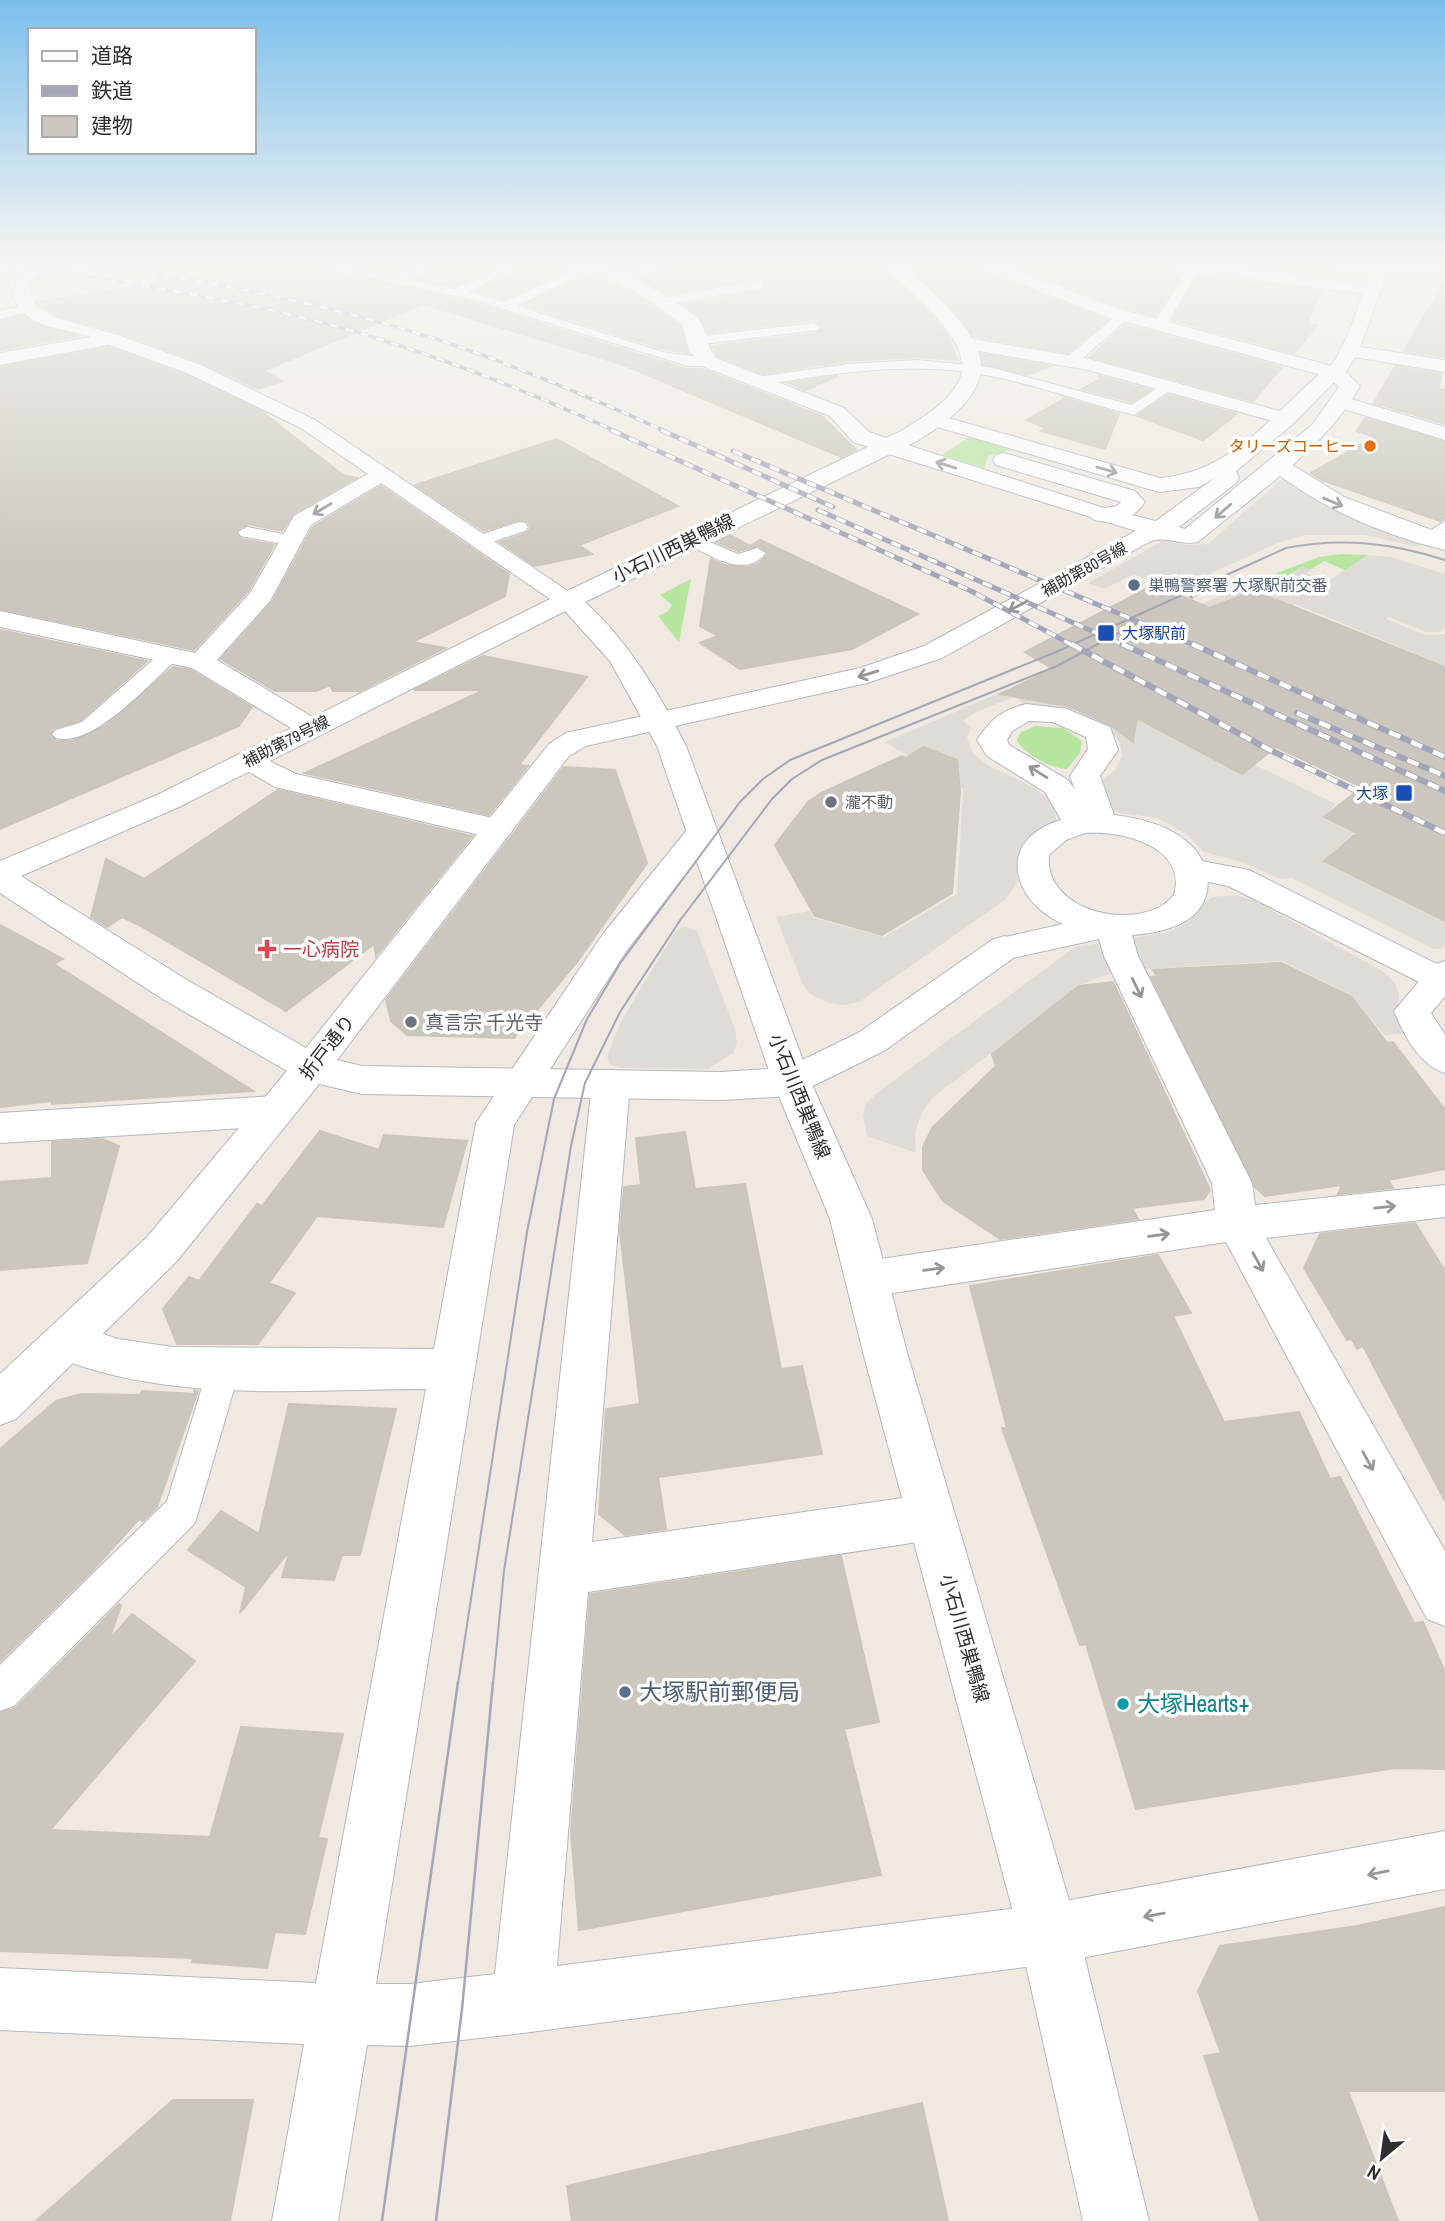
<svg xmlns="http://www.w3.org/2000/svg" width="1445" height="2221" font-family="'Archivo Narrow','Noto Sans JP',sans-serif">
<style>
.green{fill:#b6e59e}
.plaza{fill:#dfdcd8;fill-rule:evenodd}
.building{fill:#cbc7bf;stroke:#cbc5ba;stroke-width:2}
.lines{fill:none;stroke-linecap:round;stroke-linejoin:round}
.minor-tunnel{stroke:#c8c4bd;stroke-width:19;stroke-dasharray:19 10;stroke-linecap:butt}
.service-casing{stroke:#b4b7c1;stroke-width:2}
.minor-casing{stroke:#b4b7c1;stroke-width:2}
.tertiary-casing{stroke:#b4b7c1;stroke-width:2}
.secondary-casing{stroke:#b4b7c1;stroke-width:2}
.service{fill:#fff;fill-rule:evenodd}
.minor{fill:#fff;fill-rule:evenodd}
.tertiary{fill:#fff;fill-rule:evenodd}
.secondary{fill:#fff;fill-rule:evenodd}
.tram-far1{stroke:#a3a6b8;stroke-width:2}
.tram{stroke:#a3a6b8;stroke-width:2.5}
.rail-far2-casing{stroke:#a3a6b8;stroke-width:3.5}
.rail-far1-casing{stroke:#a3a6b8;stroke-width:5}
.rail-casing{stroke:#a3a6b8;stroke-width:6}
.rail-far2{stroke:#fff;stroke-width:2.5;stroke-dasharray:8;stroke-linecap:butt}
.rail-far1{stroke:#fff;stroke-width:3.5;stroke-dasharray:10;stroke-linecap:butt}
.rail{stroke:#fff;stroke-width:4.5;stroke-dasharray:12;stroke-linecap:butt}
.oneway{stroke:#969696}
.food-dot{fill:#e8710a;stroke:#fff;stroke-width:2.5}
.service-dot{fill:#5c6f8a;stroke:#fff;stroke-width:2.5}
.transit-dot{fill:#1a4fb4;stroke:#fff;stroke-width:2.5}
.worship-dot{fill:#6b7280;stroke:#fff;stroke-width:2.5}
.health-dot{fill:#e0444e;stroke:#fff;stroke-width:2.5}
.culture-dot{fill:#0f9aa8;stroke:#fff;stroke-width:2.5}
.labels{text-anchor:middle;stroke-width:7;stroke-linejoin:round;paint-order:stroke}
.far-food-label{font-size:16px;fill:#c56008;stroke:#fff;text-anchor:end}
.far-street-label{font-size:16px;fill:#2e2e2e;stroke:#fff}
.far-service-label{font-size:16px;fill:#4e5e75;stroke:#fff;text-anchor:start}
.far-transit-label{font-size:16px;fill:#164399;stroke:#fff;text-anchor:start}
.far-worship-label{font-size:16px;fill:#5b616d;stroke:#fff;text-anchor:start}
.street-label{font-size:19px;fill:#2e2e2e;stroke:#fff}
.health-label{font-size:19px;fill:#be3a42;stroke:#fff;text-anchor:start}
.worship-label{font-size:19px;fill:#5b616d;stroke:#fff;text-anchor:start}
.near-service-label{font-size:23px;fill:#4e5e75;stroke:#fff;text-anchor:start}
.near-culture-label{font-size:23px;fill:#0d838f;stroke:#fff;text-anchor:start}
</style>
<rect width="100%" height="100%" fill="#efe9e1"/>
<path class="green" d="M971 436 1011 450 988 456 984 468 942 455Z
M1341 554 1368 555 1345 570 1324 561 1310 570 1302 567 1282 579 1272 575 1319 557Z
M691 579 679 642 658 616 667 612 672 605 660 595Z
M1035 726 1063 728 1082 741 1080 753 1067 769C1052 769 1023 754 1017 740L1020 733Z"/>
<path class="plaza" d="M1283 478 1319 501 1425 541 1418 547 1364 535H1306L1278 543 1147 602 1155 584 1134 574 1104 589 1088 583 1164 540 1186 545 1208 544Z
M1368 555 1391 557 1445 574V628L1440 632H1426L1389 617 1386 619 1425 635 1445 634V666L1295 604 1263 626 1169 617 1272 575 1282 579 1303 567 1310 570 1307 573 1328 581ZM1257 589 1270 597 1221 617 1207 610Z
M1052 670 1242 775 1255 765 1336 804 1322 818 1354 833 1323 861 1445 922V945L1441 949 1432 948 1292 878 1280 879 1242 862 1204 852 1188 835 1157 818 1119 813 1108 807 1102 781 1116 769 1122 756 1120 743 1111 730 1097 718 1074 709 1024 703 1014 697 976 712 963 721 972 727 967 738 973 754 989 766 1035 788 1049 800 1056 815V822L1025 845 1017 864 1018 880 1012 890 1005 900 859 1002 844 1005 828 1003 809 993 802 982 776 917 810 911 814 918 884 937 957 894 963 789 885 742Z
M1235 895 1255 901 1384 972 1396 985 1399 996 1397 1010 1413 1033 1384 1035 1353 996 1282 961 1146 969 1105 975 1080 985 932 1098 921 1114 915 1133 916 1153 867 1136 863 1116 866 1104 877 1093 1075 947 1169 932 1189 921 1201 905 1213 897Z
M683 926 697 931 735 1029 737 1043 733 1053 708 1069 621 1068 610 1065 607 1056 621 1021 674 934Z"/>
<path class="building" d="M159 260H285L473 303 687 369H702L822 416 856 450 841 457 621 364 423 304 263 371 282 381 258 389 202 363 119 332 58 316 37 302 157 284Z
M319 260H430L390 273Z
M448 260H510L455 286 415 278Z
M533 260 545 268 564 271 505 299 476 291Z
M577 260H665L623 271Z
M699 260H877L933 318 948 337 958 360 917 357 848 361 763 374 718 356 712 346 818 333 823 326 813 320 708 333 700 317 684 305 762 291 764 280 758 278 667 294 639 278Z
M997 260H1135L1145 268 1182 273 1156 316 1117 305Z
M1202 260H1333L1327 276Z
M965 263 968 266 1107 320 1068 353 973 336 949 305 914 272 957 268Z
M587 275 634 293 680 326 688 353 664 349 524 305Z
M1199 275 1321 291 1307 324 1317 326 1294 353 1172 320Z
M1445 281V357L1404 351Z
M24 316 38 325 79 336 0 350V321Z
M1125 325 1282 367 1253 401 1090 357Z
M109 347 186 375 261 411 343 475 356 478 293 514 282 531 248 524 237 530 241 539 274 545 248 591 194 650 0 609V367Z
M981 354 1051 366 1028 375 982 364Z
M1395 366 1442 374 1438 388 1445 390V424L1374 403Z
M838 376 806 390 788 383 810 380Z
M1099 376 1150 390 1132 402 1082 389 1100 379Z
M1168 395 1237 414 1203 440 1137 416Z
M1065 398 1119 414 1105 449 1041 431 1046 428 1027 420Z
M1365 418 1445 442V518L1440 521 1322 480 1311 473 1374 437 1357 431Z
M557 439 678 506 579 545 592 554 535 566 500 542 527 533 531 527 527 521 518 520 484 531 415 485Z
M381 486 509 574 505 596 412 642 445 648 360 691H333L330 685 317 691H275L221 659 272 602 313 527Z
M730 535 750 546 760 540 918 614 852 649 740 669 700 643 718 636 700 626 711 559 725 565 747 567 759 563 769 553 758 546 738 551 716 542Z
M1155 584 1209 608 1254 591 1445 667V921L1324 861 1357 833 1324 817 1362 787 1276 747 1242 774 1137 718 1133 742 1111 725 1068 706 1000 694 1053 669 1025 652Z
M0 630 147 661 81 720 54 728 49 734 56 741H72L105 726 173 667 191 670 252 707 239 726 0 829Z
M483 656 587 677 519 765 528 766 489 815 305 773 484 690H414Z
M923 747 957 760 960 792 952 893 882 935 815 916 775 845 808 802 821 793 902 756 906 758Z
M564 767 615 770 647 863 577 962 514 1038 407 1035 391 1021 386 1000Z
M278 790 472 836 376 956 374 944 286 1011 139 925 122 917 107 927 91 917 106 859 144 879Z
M0 925 63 959 54 964 253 1091 52 1104V1101L0 1107Z
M1281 963 1352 997 1387 1043 1393 1042 1445 1110V1169L1388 1180 1393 1188 1338 1194 1342 1185 1265 1196 1255 1187 1151 977 1157 976 1153 970Z
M1113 982 1210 1190 1204 1199 1132 1208 1138 1219 1000 1239 943 1201 923 1170V1147L932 1128 996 1066 992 1054 1079 986Z
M320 1131 379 1150 384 1135 467 1141 443 1227 317 1216 269 1283 295 1293 258 1344H177L163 1309 189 1277 199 1281 257 1204 262 1206Z
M685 1132 695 1189 745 1184 781 1369 802 1366 822 1454 658 1477 666 1529 625 1535 599 1514 606 1409 640 1404 620 1232 624 1187 641 1185 636 1138Z
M102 1139 119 1146 87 1263 0 1270V1182L52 1178V1142Z
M1415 1223 1445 1271V1501L1363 1346 1357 1349 1352 1339 1347 1340 1304 1268 1320 1234Z
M1158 1255 1191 1313 1173 1316 1224 1422 1299 1412 1330 1479 1340 1477 1414 1623 1423 1622 1445 1672V1769L1395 1768 1136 1809 1086 1644 1080 1645 1002 1428H1007L970 1286Z
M194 1390 198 1391 157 1507 143 1521 139 1519 93 1570 0 1661V1449L56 1401 82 1394 140 1395 142 1391 196 1394Z
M289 1404 396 1409 360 1555H342L334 1580 282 1577 290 1550 240 1613 246 1587 188 1550 221 1511 259 1534Z
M841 1556 879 1722 844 1729 881 1875 579 1930 571 1832 590 1594Z
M119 1604 121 1606 109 1640 132 1614 195 1661 50 1830 210 1837 241 1727 343 1734 318 1838 327 1839 305 1934 275 1932 267 1968 192 1962 193 1958 0 1951V1713L16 1708Z
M1445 1907V2091H1348L1398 2221H1260L1204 2056 1221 2053 1198 1991 1220 1946 1357 1926Z
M173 2100H253L230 2221H36Z
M922 2103 948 2221H572L567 2186Z"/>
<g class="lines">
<path class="minor-tunnel" d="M32 274 63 260"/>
<defs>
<path id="service" d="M288 260C323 259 355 273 390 276 403 277 424 260 446 260L407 279 455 289 516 260H531L469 292 505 302 585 264 591 268 589 271 517 306 663 352C676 355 708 356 716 362L709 366H688L474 300Z
M675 260H696L618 281 612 277Z
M1191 263 1201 266 1165 328H1155L1153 325Z
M758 281 762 282V288L661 306 654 302 661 298Z
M25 305 30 306V312L0 319V311Z
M1119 313 1131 316 1075 365H1065V359Z
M813 323 820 327 818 330 695 345 688 341 695 337Z
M917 360 989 367 1132 405 1163 384 1168 383 1175 387 1134 415C1078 401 1024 380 967 372 897 362 827 375 758 385L751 381 758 377 848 364Z
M1445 521V534L1436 541H1424L1421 537Z
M519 522 525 523 528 527 525 531 480 546 471 541 474 537Z
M247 527 298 537 301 541 292 546 241 536 238 532Z
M691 534 738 554 757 548 766 553C743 580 709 554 685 543L682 539 685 535Z
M170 649 180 655 177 659C150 683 93 748 56 738L52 734 56 730 82 722 163 651Z
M224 1354 236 1358 240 1368 195 1523 14 1706 0 1711V1665L167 1501 208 1368 212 1358Z"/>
<path id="minor" d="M537 260C588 260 629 270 671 300 679 305 691 311 698 319 707 329 706 346 716 358L844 408 869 432 895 441 898 446 887 452 853 442 830 416 702 366 689 350 682 324 635 291 596 274 545 265Z
M905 260H965L957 265 894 271 886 266 888 262Z
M967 260H990L1116 308 1343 369 1346 373 1336 379 1104 316 969 264Z
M1137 260H1183L1373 285 1382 290 1373 295 1145 265Z
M1434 260H1445V265L1436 264Z
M32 269 41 274 27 284 36 306 57 318 118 335 120 339 118 343 0 365V353L91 337C51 324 20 331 9 282Z
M968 338 1089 359 1294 415 1297 419 1287 425 1088 370 961 348 959 344Z
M1349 345 1445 360V372L1342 355 1339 351 1342 347Z
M1341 396 1445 427V440L1334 406 1331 402Z
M1004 453 1135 491 1145 502C1134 519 1114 525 1094 520L1090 515 1094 510 1117 506 1121 502 996 465 993 460 996 455Z
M1278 456 1344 497 1445 535V550C1383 535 1320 508 1270 468L1267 463Z
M380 467 391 474 388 479 311 525 270 601 217 660 321 722 325 728 321 734 311 737 301 734 192 668 0 627V611L195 653 250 593 294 516Z
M1026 704 1067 709 1110 727 1118 750 1100 776 1114 815C1138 818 1165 824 1185 840 1215 863 1217 907 1180 924 1165 931 1148 934 1132 935L1138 956 1252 1183 1255 1205 1445 1185V1217L1266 1238 1445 1551V1626L1427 1619 1226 1242 867 1297 852 1292 846 1279 852 1266 867 1261 1215 1210 1212 1183 1104 956 1099 939 1004 960 992 956 987 948 992 940 1063 924C1010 900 996 839 1061 820L1045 792 987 756 977 740C991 719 1002 710 1026 704ZM1029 721 1053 722 1086 737 1088 749 1070 776 1075 790 1068 780 1009 745 1007 740 1012 731ZM1085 833C1121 830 1188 846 1174 895 1143 934 1043 914 1049 855L1066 840Z
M249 751 296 774 497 819 508 822 513 829 508 836 497 839 275 787 239 766 234 760 239 754Z
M702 822 713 825 718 832 627 950 514 1125 376 1984H410L495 1974 592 1084 598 1074 611 1070 624 1074 630 1084 592 1542 931 1494 948 1500 955 1517 948 1534 931 1540 588 1592 557 1966 1049 1904 1445 1831V1889L1049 1964 523 2033 410 2046 367 2045 338 2221H272L304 2044 0 2030V1968L316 1983 426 1389C302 1389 168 1404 51 1355L45 1341 51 1327 67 1322 118 1339 173 1347 434 1349 476 1123 603 934 691 825Z
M1445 961V996L1431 1013 1445 1035V1073C1419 1065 1404 1035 1394 1011L1433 965Z
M276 1096 290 1101 295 1111 290 1121 276 1126 0 1143V1113Z"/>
<path id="tertiary" d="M1375 260H1391L1359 351 1346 372 1360 386C1326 448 1253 496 1198 542 1181 546 1167 535 1149 542L942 658 867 683 586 746 569 756 337 1060 362 1066 721 1072 786 1068 858 1033 992 940 1004 936 1016 940 1021 948 1016 956 884 1051 792 1096 721 1100 362 1094 319 1084 177 1261 16 1419 0 1425V1374L147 1237 287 1071 161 998 0 893V861L157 795 550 599 301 428 187 373 104 343 102 339 104 335H118L201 365 315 420 581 600 577 605 179 807 21 876 187 980 306 1048 549 744 566 733 860 668 924 646 1136 531 879 451 876 446 879 441H895L1110 510 1156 521 1216 477 1199 487 1159 492 927 424 924 420 934 414 1160 478C1229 472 1267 421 1316 377 1320 373 1326 372 1329 368 1347 348 1364 287 1375 260ZM1334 382 1339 387 1312 425 1185 529 1179 527 1236 483 1239 478 1236 471 1294 423Z
M1191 859 1249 870 1445 968V995L1228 886 1180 876 1175 869 1180 862Z"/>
<path id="secondary" d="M880 260H898C969 328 1033 370 917 441L585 602C629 642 659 693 686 746L811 1082 872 1219 908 1356 1079 1934 1149 2221H1083L1019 1934 864 1356 830 1219 773 1082 657 746 610 661 555 600 559 595 901 431C984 382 977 357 914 294 902 283 888 273 880 260Z"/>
</defs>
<use href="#service" class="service-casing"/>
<use href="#minor" class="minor-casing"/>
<use href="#tertiary" class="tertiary-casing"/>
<use href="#secondary" class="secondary-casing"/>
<use href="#service" class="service"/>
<use href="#minor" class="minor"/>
<use href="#tertiary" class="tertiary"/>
<use href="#secondary" class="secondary"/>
<path class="tram-far1" d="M458 1684 527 1232 554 1099 587 1019 621 962 740 802 763 779 790 760 1056 652 1286 548C1341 537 1392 543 1445 560
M493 1684 504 1571 571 1146 585 1083 620 1012 681 919 772 799 792 779 822 760 1057 666 1137 623"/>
<path class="tram" d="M382 2221 458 1682
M436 2221 462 2009 493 1682"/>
<defs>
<path id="rail-far2" d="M68 260C196 279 325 302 448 343 522 368 594 399 665 431
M0 262C123 283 260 301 379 339 460 364 538 396 615 431"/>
<path id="rail-far1" d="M611 430 971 591 1074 646
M661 430 833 507
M733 451 1196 646
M818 510 1126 646
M1192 596 1213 580"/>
<path id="rail" d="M1071 644 1268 749 1445 833
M1122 644 1445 791
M1192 644 1445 757
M1297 713 1445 776"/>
</defs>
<use href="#rail-far2" class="rail-far2-casing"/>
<use href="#rail-far1" class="rail-far1-casing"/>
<use href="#rail" class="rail-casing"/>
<use href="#rail-far2" class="rail-far2"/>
<use href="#rail-far1" class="rail-far1"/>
<use href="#rail" class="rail"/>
</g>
<defs><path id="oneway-shaft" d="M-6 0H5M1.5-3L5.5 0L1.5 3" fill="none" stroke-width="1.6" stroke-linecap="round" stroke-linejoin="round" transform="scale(1.75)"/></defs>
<g class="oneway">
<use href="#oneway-shaft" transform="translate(946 465) rotate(-163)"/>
<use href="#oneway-shaft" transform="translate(1107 470) rotate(16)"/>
<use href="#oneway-shaft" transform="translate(1333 502) rotate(23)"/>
<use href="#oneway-shaft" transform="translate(322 509) rotate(149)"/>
<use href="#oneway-shaft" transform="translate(1223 511) rotate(139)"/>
<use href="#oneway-shaft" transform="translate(1018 606) rotate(152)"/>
<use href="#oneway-shaft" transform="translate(868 674) rotate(163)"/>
<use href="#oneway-shaft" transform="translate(1038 772) rotate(-148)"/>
<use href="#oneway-shaft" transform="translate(1137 988) rotate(64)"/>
<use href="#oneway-shaft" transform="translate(1385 1207) rotate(-6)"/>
<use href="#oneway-shaft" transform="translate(1159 1235) rotate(-8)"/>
<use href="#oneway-shaft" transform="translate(1258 1262) rotate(61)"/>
<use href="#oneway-shaft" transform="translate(934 1269) rotate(-8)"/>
<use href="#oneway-shaft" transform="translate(1368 1461) rotate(61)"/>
<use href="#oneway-shaft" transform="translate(1378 1873) rotate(169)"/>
<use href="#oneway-shaft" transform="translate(1154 1915) rotate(170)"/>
</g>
<linearGradient id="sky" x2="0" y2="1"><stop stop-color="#7abfeb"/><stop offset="0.46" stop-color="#f8f5f2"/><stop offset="1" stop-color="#f8f5f2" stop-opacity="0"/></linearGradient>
<rect width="1445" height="571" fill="url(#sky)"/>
<circle class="food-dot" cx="1370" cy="446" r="7"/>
<g class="service-dot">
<circle cx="1134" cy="585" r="7"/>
<circle cx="625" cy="1692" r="7"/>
</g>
<g class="transit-dot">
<rect x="1097" y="624" width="18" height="18" rx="3.5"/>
<rect x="1395" y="784" width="18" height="18" rx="3.5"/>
</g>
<g class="worship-dot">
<circle cx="831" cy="802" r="7"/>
<circle cx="411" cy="1022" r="7"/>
</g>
<path class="health-dot" d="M263.5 938.5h7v7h7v7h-7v7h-7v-7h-7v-7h7z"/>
<circle class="culture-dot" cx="1123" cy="1704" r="7"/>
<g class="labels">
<g class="far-food-label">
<text x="1356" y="452">タリーズコーヒー</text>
</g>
<g class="far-street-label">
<text transform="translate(1084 569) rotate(-29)" y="6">補助第80号線</text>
<text transform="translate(286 741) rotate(-27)" y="6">補助第79号線</text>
</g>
<g class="far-service-label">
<text x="1148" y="591">巣鴨警察署 大塚駅前交番</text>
</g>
<g class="far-transit-label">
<text x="1122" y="639">大塚駅前</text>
<text x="1388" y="799" text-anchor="end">大塚</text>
</g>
<g class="far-worship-label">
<text x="845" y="808">瀧不動</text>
</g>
<g class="street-label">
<text transform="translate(673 548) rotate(-26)" y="7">小石川西巣鴨線</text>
<text transform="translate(327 1047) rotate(-52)" y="7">折戸通り</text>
<text transform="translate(800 1096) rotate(68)" y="7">小石川西巣鴨線</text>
<text transform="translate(965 1638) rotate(74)" y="7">小石川西巣鴨線</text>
</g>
<g class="health-label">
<text x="283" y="956">一心病院</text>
</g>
<g class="worship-label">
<text x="425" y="1029">真言宗 千光寺</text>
</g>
<g class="near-service-label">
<text x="639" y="1700">大塚駅前郵便局</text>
</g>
<g class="near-culture-label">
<text x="1137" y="1712">大塚Hearts+</text>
</g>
</g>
<rect x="28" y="28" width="228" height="126" fill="#ffffff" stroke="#ababab" stroke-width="2"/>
<rect x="42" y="51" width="35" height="10" fill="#ffffff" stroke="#ababab" stroke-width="2"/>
<text x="91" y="63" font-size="21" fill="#2e2e2e">道路</text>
<rect x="42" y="86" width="35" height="10" fill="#a3a6b8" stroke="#ababab" stroke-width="2"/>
<text x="91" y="98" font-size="21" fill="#2e2e2e">鉄道</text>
<rect x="42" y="116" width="35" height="21" fill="#cbc7bf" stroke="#ababab" stroke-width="2"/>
<text x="91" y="133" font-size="21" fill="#2e2e2e">建物</text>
<g transform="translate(1382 2158) rotate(209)" stroke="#ffffff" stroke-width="5" paint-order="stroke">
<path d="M0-5L12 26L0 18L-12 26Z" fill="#2e2e2e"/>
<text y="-10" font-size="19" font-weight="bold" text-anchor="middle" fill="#2e2e2e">N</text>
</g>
</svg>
